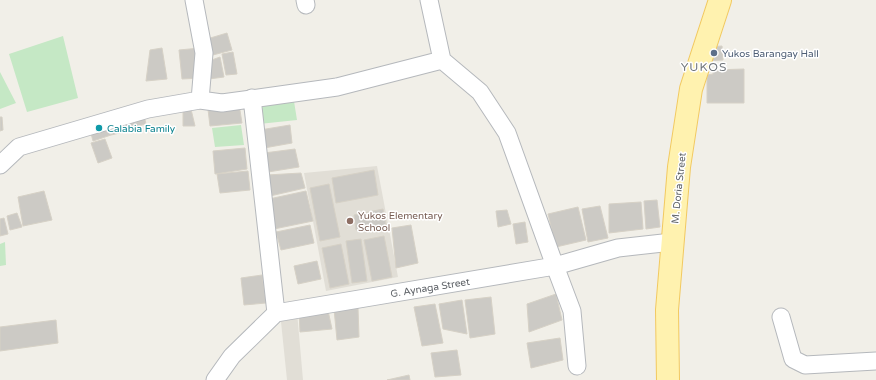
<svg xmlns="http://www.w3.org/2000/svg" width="876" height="380" font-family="'Varela Round',sans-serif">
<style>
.education{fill:#e1ded6}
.green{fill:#c5e8c5}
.building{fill:#cccac5;stroke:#d6d1c6}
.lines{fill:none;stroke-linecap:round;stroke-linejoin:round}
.minor-casing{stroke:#b5b8bc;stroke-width:19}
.major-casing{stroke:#f2c960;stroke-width:24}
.minor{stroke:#fff;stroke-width:17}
.major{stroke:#fff2af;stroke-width:22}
.service-dot{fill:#5c6f8a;stroke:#fff;stroke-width:1.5}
.culture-dot{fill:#0f9aa8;stroke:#fff;stroke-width:1.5}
.education-dot{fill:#8d6e63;stroke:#fff;stroke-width:1.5}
.labels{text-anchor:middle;stroke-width:3;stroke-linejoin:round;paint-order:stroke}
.service-label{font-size:10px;fill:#4e5e75;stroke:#fff;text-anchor:start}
.culture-label{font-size:10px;fill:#0d838f;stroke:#fff;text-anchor:start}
.street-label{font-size:10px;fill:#5f6368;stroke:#fff}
.education-label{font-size:10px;fill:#785e54;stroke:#fff;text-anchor:start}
.quarter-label{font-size:12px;letter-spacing:1px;fill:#70757a;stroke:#fff}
</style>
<rect width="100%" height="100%" fill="#f1efe8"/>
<path class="education" d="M377 166 398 277 326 291 304 173Z
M280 312H297L303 380H287Z"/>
<path class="green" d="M63 36 78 98 27 112 9 54Z
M0 72 16 103 0 109Z
M293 95 297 120 259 124 257 99Z
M241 125 244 145 215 147 212 128Z
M5 242 6 265 0 266V244Z"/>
<path class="building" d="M227 33 232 50 209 56 207 39Z
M722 46 723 60 707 61 706 47Z
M162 48 167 79 146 81 150 50Z
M200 48 202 78 182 79 179 50Z
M233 52 237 74 226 75 222 54Z
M220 57 224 77 209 79V61Z
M744 69V103H707V75L713 74V70Z
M238 98 242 123 210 126 207 101Z
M141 103 146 124 126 129 119 111Z
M190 105 195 126H183V107Z
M117 112 124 132 111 135 107 115Z
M104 116 111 135 93 141 88 122Z
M0 117H2L3 130 0 131Z
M290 125 292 143 264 148 260 130Z
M105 139 112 158 98 163 91 143Z
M245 148 247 169 215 174 213 151Z
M295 149 299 167 268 172 264 153Z
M374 170 378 195 336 203 332 178Z
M248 171 250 190 220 193 217 174Z
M301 173 305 188 270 196 267 175Z
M329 184 340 237 320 241 310 188Z
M44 191 52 220 23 226 18 197Z
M306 191 313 221 274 229 269 199Z
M657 200 660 227 646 229 644 201Z
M641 202 643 229 609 233V204Z
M600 206 608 238 588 242 582 209Z
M578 207 586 240 556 247 548 214Z
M383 209 386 225 356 230 354 215Z
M507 210 511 224 498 227 496 211Z
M17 213 22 227 10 230 7 216Z
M4 218 8 234 0 236V219Z
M525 222 528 242 516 244 513 224Z
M310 225 314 243 281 250 276 232Z
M411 225 418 263 396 268 392 228Z
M384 236 392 277 372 281 364 240Z
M361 239 367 281 352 283 346 241Z
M341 244 349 284 330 288 322 248Z
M317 261 321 279 298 284 294 266Z
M262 275 266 303 244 305 241 278Z
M556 294 562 320 529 332 527 304Z
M491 297 495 334 470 338 465 300Z
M462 300 467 334 443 329 439 304Z
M435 304 443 343 422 346 414 307Z
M327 306 332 329 300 332 299 311Z
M358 308 359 337 337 340 334 309Z
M56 320 58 343 0 351V327Z
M560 338 563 360 531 368 527 343Z
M457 350 461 375 435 377 431 353Z
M409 375 410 380H387Z"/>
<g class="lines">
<defs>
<path id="minor" d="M194 0 204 53 200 100
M305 0 306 5
M429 0 442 60 480 92 507 133 555 266 572 311 577 366
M252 98 276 313
M0 165 19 147 148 109 200 100 222 103 337 87 442 60
M781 317 793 359 805 365 876 361
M215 380 232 356 276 313 555 266 618 248 672 242"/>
<path id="major" d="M668 380 667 310 679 167 691 89 720 0"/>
</defs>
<use href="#minor" class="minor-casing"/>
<use href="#major" class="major-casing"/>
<use href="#minor" class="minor"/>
<use href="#major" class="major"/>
</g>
<circle class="service-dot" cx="714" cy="53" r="4"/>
<circle class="culture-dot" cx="99" cy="128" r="4"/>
<circle class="education-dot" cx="350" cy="221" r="4"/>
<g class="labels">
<g class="service-label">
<text x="722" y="57">Yukos Barangay Hall</text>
</g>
<g class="culture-label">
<text x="107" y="132">Calabia Family</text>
</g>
<g class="street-label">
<text transform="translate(678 188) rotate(-84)" y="4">M. Doria Street</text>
<text transform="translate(430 287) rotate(-9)" y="4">G. Aynaga Street</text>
</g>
<g class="education-label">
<text x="358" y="219">Yukos Elementary<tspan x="358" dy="12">School</tspan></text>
</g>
<g class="quarter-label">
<text x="704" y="71">YUKOS</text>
</g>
</g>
</svg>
